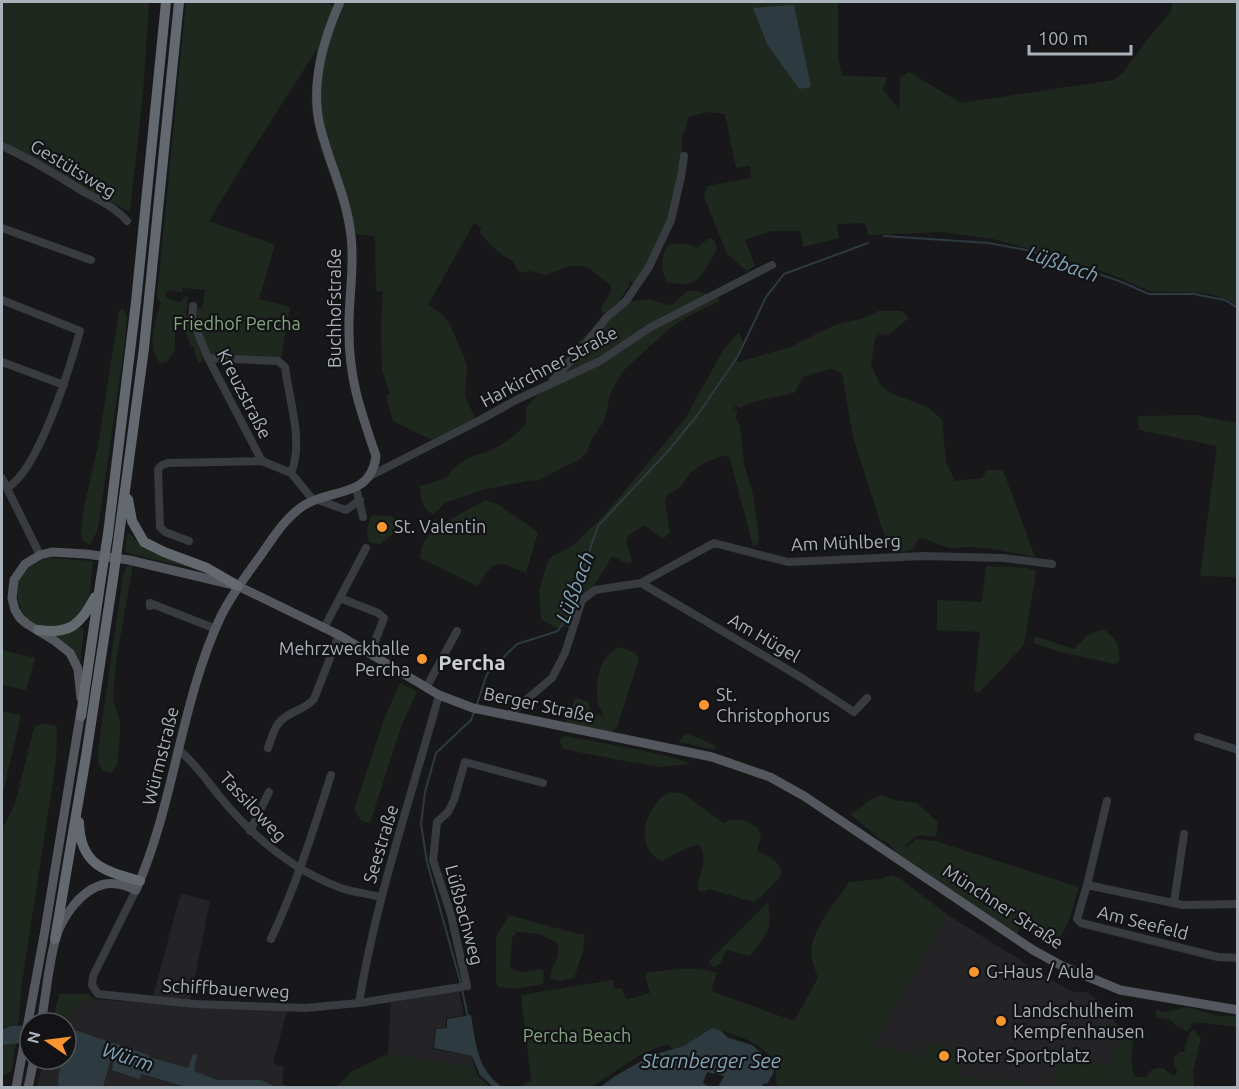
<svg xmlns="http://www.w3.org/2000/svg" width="1239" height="1089" font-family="Ubuntu,sans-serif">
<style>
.built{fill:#242427}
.green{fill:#1f281f}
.water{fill:#2d3a3f}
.pier{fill:#18181a}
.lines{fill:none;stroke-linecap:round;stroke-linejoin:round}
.stream{stroke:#2d3a3f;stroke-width:2}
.minor{stroke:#383b3f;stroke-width:8}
.major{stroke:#54585e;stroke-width:9}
.highway{stroke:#646970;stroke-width:10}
.highway-bridge{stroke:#646970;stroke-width:10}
.poi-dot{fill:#f99630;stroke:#131315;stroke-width:2}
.labels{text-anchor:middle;stroke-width:4.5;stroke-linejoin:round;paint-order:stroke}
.street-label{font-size:18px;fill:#a9b1ba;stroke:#131315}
.park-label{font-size:18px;fill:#83a680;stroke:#131315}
.poi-label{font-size:18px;fill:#a9b1ba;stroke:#131315;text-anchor:start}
.water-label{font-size:20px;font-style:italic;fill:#7fa5b6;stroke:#131315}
.quarter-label{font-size:21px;font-weight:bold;fill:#cbcfd6;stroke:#131315}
</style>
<rect width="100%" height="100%" fill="#18181a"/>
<path class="built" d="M181 893 210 901 189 1007 287 1011 273 1063 284 1067 282 1083 289 1087 37 1088 44 1059H66V1024L81 1001 94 999 151 1003Z
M948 915 1057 983 1074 992H1087L1099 1001 1130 1041 1120 1088 1001 1087 939 1070 872 1046Z
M459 991 464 1015 446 1018V1028H435L433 1049 471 1056 475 1068 388 1054 391 1000Z"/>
<path class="green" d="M2 2H149L143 94 130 212 79 186 36 159 2 144Z
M186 2H327L332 6 335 2H838V55L842 76 887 77 883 90 899 109 900 77 909 72 961 103 1114 80 1123 73 1146 41 1171 11 1173 2H1237V305L1225 298 1204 293 1149 291 1113 275 1030 249 993 239 942 232 869 235 865 223 837 224 839 238 803 247 800 231H771L745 240 755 266 747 271 727 254 704 197 707 186 751 178 750 166 736 168 725 114 709 112 688 117 685 132 682 134V159L678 187 659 248 635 284 628 280 630 285 619 301 607 312 602 313 601 308 611 292V285L590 269 582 266H569L547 275 529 271 524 273 518 271 513 261C499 254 490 245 480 232L482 228 474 223 428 305 441 313 448 321 460 347 467 365 465 396 475 418 432 440 393 421 386 396 390 394 382 370 381 326 383 292 376 291 375 236 346 233C340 190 316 150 312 109 310 88 315 69 317 49L239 171 209 221 275 245 259 299 290 307 281 358 246 360 209 355 195 319 196 307 202 309 205 290 183 288 182 293 170 290 166 292V298L180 302 185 296 188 297 186 313 202 355V361L198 363 194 348 191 346C188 338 184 325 175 325V350L167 362 160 363C147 349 154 320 161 303L157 297Z
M709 238 715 241 717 250C699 275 704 289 666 282 662 268 659 256 669 244H687L697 248Z
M687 291H698L719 298 718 302 692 314 669 329 623 371 611 392 604 421 591 440 587 452 580 459 539 480 528 481 486 489 445 503 434 514C421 510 421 497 420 486L446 478C455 463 470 457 486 452 501 447 515 436 526 424V407L561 371 565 358 573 346 624 302 649 299 669 305 673 304Z
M123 308 127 317 124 348 100 514 97 531 90 545 83 541 81 535 84 507 98 446 119 311Z
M878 311H901L909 318 888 335 880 334 875 338 871 365 881 386 893 394 927 407 942 419 946 462 955 481 982 478 987 470H1003L1035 557C1015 553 995 549 974 547 966 546 958 549 950 548 938 546 931 539 919 538L913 549 903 552 892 550 885 537 853 437 842 373 831 369 804 376 794 393 749 403 740 408 735 406 734 409 738 411 736 418 740 426 744 464 753 495 759 539 757 545 753 546 729 455C716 457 700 463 691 473 681 484 683 489 667 494L665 502 670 533 663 539 644 525 628 536 626 542 632 561 628 564 612 556C599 581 581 600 569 627L556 628 541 619 539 590 549 558 574 545 606 513 685 419 722 352 739 332 744 345 737 360 739 362 790 347 837 324 861 319Z
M1196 415 1237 423V577L1200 576 1217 446 1139 430 1138 416Z
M485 500 499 505 538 532 526 573C498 561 494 558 478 586L420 558C421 554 421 548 423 544 429 529 470 509 485 500Z
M371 515 391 516 398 521 392 535 381 544 370 543C365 533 368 525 371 515Z
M127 534H130C147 554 175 560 199 570L127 553 125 550Z
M49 558 93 561C91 575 92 593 85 607 80 617 72 624 61 626 55 627 48 629 43 628 19 621 10 590 24 571 30 563 40 561 49 558Z
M133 564 116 662 113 700 120 721V733L117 765 112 773C96 771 99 763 98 749L123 575 127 566Z
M986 566 1027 568 1036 571 1024 645 979 693 974 690 980 632 937 630V600L982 602Z
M78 628H84L80 664C71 650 64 642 50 635Z
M1103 629C1116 638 1120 645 1119 661L1114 664 1061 652 1033 643 1034 636 1074 649 1087 636Z
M620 647 636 653 639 659 617 727 611 732 566 724V718L572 715 574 699 578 698 588 702 593 713 604 716C602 711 599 708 598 703 594 684 600 653 620 647Z
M2 650 35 658 26 690 2 685Z
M400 683 417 691 401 727 370 823 361 820 354 810 383 722Z
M2 711 21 715 2 797Z
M42 723 57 726 56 761 22 983 18 1025 11 1026 2 1035V829L15 804 34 728Z
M686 733 716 746 715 750 678 742Z
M564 736C584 740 679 755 689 764L659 767 572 751 562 748 560 740Z
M670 792 684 794 723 823C736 816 746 820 758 828L761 837 757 851C767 855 788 865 779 878 777 881 774 883 772 885 765 892 762 898 753 902L709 889 703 892 698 890C697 876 710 858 699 844L684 849 662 861C632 847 645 805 670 792Z
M881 795 894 800 917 803 938 822 936 837 918 835 905 845 907 848 916 839 935 841 1079 887 1068 923 1056 945 1050 946 1020 926 1017 936 917 869C911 862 905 862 900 857 892 850 892 842 881 840L850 814C861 808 869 799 881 795Z
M893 875 899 878 948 915 873 1045 884 1049 885 1045 922 1058 928 1041 965 1053 958 1075 987 1081 1004 1087H778C773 1078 778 1073 774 1064 766 1045 741 1036 722 1031L728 1037 752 1045 763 1053 747 1079 672 1059 673 1049 668 1044 645 1052 591 1087 522 1086 531 1080 521 995 613 980 614 989 622 988 626 1000 650 993 645 973C670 970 693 965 717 973L711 991 794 1021 818 978C816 971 812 962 811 954 810 931 837 901 849 882L880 879Z
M768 902C773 931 766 935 750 956L726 950 720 964 715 967 712 966 709 961Z
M509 915 578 934H585L583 951 574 978 560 981 551 979C549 969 557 963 558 954 559 953 557 944 557 943L540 934 517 932 512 938 510 966 511 969 524 972 542 969 544 973 543 984 516 989 498 987 496 983V937Z
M59 994H89L94 999 81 1001 66 1024 61 1022 56 1023 53 1019Z
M1186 1007 1218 1016H1237V1027L1196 1022 1191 1024V1028L1187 1031 1175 1025 1171 1020 1157 1017 1156 1010 1165 1012Z
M1194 1030 1201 1038 1193 1071 1194 1087H1114C1117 1071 1112 1045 1121 1033L1134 1036 1131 1058 1134 1077H1147C1151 1068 1155 1068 1163 1068L1171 1075H1176L1177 1070 1174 1065V1058L1179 1052H1184L1190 1032Z
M16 1043 11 1072 2 1075V1045Z
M388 1054 475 1068 477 1075 490 1087H337L351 1072Z
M1059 1056 1114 1067 1110 1087H1052Z
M997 1077 1047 1087H1023L996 1082Z"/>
<path class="water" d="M794 5 811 87 799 89 767 44 753 8Z
M471 1015C476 1044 477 1069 502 1087H493L480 1075 472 1056 434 1048 436 1029 447 1028V1019Z
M30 1025V1042L2 1045V1030L11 1026Z
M66 1027 149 1055V1057L188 1068 193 1054 197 1055 194 1071 217 1080H261L276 1087H187L142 1074 139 1079 112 1070 114 1059 111 1058 103 1087H59L58 1081 61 1059H66Z
M712 1028 721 1031 728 1038 752 1045 772 1064 774 1072 767 1084 764 1083 762 1087 599 1088 615 1076 652 1055 684 1046Z"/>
<path class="pier" d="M707 1072 724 1076 718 1087H712V1085L710 1087 703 1083Z"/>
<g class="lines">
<path class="stream" d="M884 236 989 243 1032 251 1119 281 1149 294H1194L1225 300 1238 308
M477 704 487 674 517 644 558 631 567 616 598 526 669 450 699 413 738 356 766 297 784 274 868 243
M461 984 427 862 421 824 425 792 436 753 471 720 475 710
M462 990 468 1017"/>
<path class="minor" d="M2 146C31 159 57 175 84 192 99 200 116 208 127 221
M2 228 91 260
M2 300 80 331C70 367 39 470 7 488
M193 306 192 319 208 358 262 461 291 473 314 501
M208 358 278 361 285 367C289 400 304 442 291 473
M2 362 64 385
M553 380 583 347 607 317 626 301 649 267 671 220 681 177 684 156
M370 476 482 419 516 400 600 361 651 327 772 265
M2 478 40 555
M356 488 363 517
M318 500 346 510 360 500
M189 541 165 532 160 527 158 469 162 465 168 463 262 461
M641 583 802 678 854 712 867 698
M340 598 378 613 384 618 370 654
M150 606V603L216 629
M324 628 366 548
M426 688 457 631
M507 716 552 678 565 653 582 600 595 590 641 583 714 543 788 562 924 556 1003 558 1052 564
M1198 737 1238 750
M268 748C271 740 273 731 278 724 286 712 304 711 314 699L339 635
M179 750C197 765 206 780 221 798 254 838 292 870 341 888 353 892 368 894 381 897
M1107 801 1087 885 1077 919 1081 923 1218 957 1238 958
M250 831 269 792
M1087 885 1183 905 1238 904
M136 890 93 976 92 985 98 994 195 1004 305 1008 359 1003 467 986 451 915 433 860 437 822 448 812 454 800 465 762 543 783
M1174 903 1184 834
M271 939C296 886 313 831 331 775
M359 1003C376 899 411 797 439 695"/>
<path class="major" d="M81 698 78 669 70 653 55 641 27 624 20 618 15 610 12 598 14 580 25 564 40 555 52 552 86 554 129 560 238 586 339 635 439 695 473 708 712 757 770 777 804 796 1033 950 1062 966 1120 990 1238 1010
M41 1023C46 996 48 968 55 941 61 918 81 889 105 884 116 882 126 886 136 890 175 802 180 703 221 616 232 594 247 574 261 555 273 538 285 518 303 506 329 488 371 499 376 456 361 412 349 380 349 332 348 300 355 268 351 236 347 197 329 163 320 126 310 84 323 40 340 2
M16 1088 45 930 81 711
M28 1088 34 1059"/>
<path class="highway" d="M128 499 132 521 144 542 164 552 207 568 238 586
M108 534 136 302 166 2
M119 535 144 348 179 2
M38 630C70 635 81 624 95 597
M81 716 101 578
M79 822C80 865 104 871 140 881
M55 939 86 756 113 579"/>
<path class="highway-bridge" d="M101 578 108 534
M113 579 119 535"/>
</g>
<g class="poi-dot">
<circle cx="382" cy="527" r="6"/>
<circle cx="422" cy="659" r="6"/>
<circle cx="704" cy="705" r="6"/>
<circle cx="974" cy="972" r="6"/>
<circle cx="1001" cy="1021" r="6"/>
<circle cx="944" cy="1056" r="6"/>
</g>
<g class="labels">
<g class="street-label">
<text transform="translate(73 169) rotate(31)" y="6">Gestütsweg</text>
<text transform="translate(335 308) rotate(-90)" y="6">Buchhofstraße</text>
<text transform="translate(549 367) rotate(-28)" y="6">Harkirchner Straße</text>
<text transform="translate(244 394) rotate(63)" y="6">Kreuzstraße</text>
<text transform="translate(846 543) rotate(-2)" y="6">Am Mühlberg</text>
<text transform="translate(764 638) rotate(30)" y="6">Am Hügel</text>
<text transform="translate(539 705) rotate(12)" y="6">Berger Straße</text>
<text transform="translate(161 756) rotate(-76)" y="6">Würmstraße</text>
<text transform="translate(253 807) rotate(47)" y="6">Tassiloweg</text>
<text transform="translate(381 844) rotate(-73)" y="6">Seestraße</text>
<text transform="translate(1003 907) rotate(33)" y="6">Münchner Straße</text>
<text transform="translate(464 915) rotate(75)" y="6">Lüßbachweg</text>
<text transform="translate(1143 923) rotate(14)" y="6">Am Seefeld</text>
<text transform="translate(226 989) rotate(3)" y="6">Schiffbauerweg</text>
</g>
<g class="park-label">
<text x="237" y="330">Friedhof Percha</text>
<text x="577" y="1042">Percha Beach</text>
</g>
<g class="poi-label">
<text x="394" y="533">St. Valentin</text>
<text x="410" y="655" text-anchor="end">Mehrzweckhalle<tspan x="410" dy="21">Percha</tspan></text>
<text x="716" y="701">St.<tspan x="716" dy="21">Christophorus</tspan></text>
<text x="986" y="978">G-Haus / Aula</text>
<text x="1013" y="1017">Landschulheim<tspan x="1013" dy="21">Kempfenhausen</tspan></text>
<text x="956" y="1062">Roter Sportplatz</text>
</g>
<g class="water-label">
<text transform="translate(1063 264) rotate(19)" y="7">Lüßbach</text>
<text transform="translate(575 587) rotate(-69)" y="7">Lüßbach</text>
<text transform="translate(128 1057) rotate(18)" y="7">Würm</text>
<text x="711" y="1068">Starnberger See</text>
</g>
<g class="quarter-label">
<text x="472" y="670">Percha</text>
</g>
</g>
<rect width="1239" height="1089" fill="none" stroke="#a9b1ba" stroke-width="6"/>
<g transform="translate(48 1041) rotate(284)"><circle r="28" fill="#131315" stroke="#4f5257" stroke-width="1.5"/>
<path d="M0-4.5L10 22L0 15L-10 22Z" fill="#f99630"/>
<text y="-9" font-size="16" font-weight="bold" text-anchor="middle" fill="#a9b1ba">N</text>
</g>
<path d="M1029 45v9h102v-9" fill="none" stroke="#a9b1ba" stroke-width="3"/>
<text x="1038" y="45" font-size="18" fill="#a9b1ba" stroke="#131315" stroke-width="4.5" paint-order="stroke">100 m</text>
</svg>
